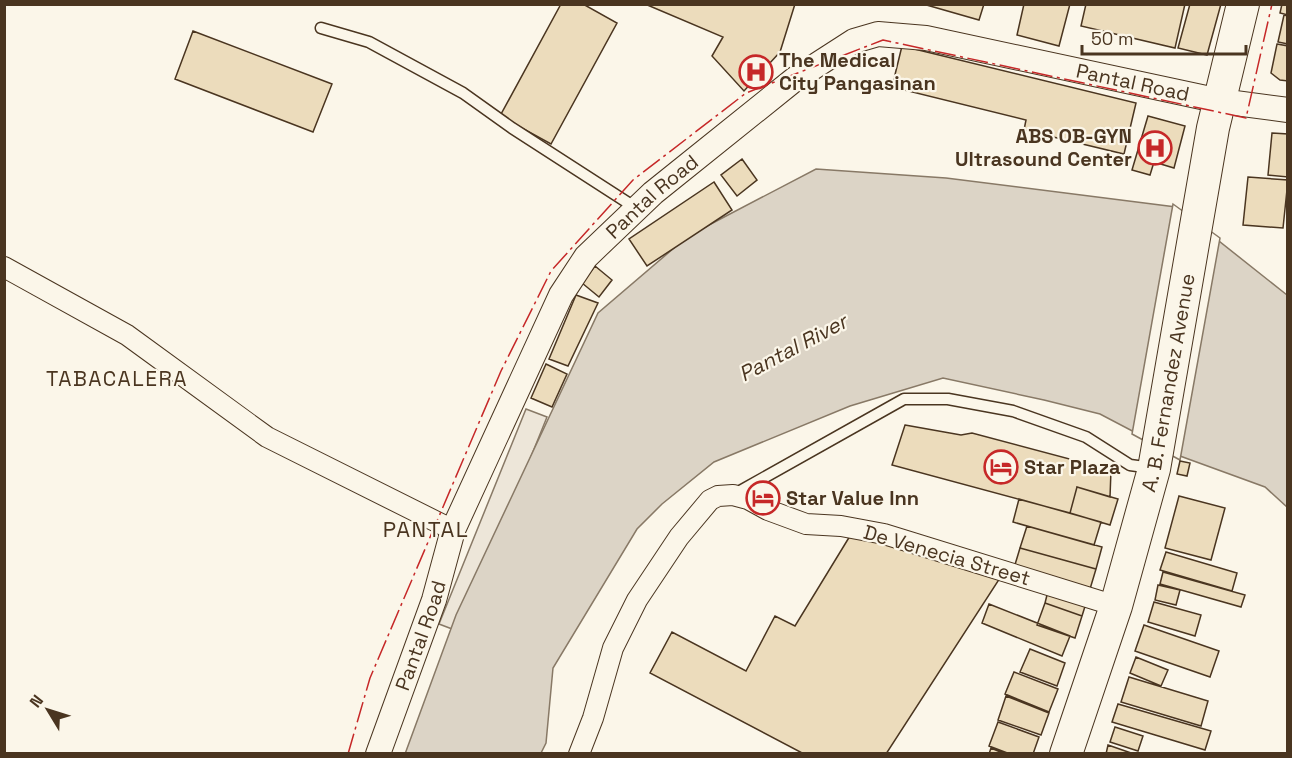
<svg xmlns="http://www.w3.org/2000/svg" width="1292" height="758" font-family="'Space Grotesk',sans-serif">
<style>
.green{fill:#ede6d9;stroke:#887966;stroke-width:1.5}
.water{fill:#dcd4c6;stroke:#887966;stroke-width:1.5}
.pier{fill:#fbf6e9;stroke:#887966;stroke-width:1.5}
.building{fill:#ecdcbc;stroke:#4a3520;stroke-width:1.5}
.lines{fill:none;stroke-linecap:round;stroke-linejoin:round}
.service-casing{stroke:#4a3520;stroke-width:13}
.minor-casing{stroke:#4a3520;stroke-width:22}
.tertiary-casing{stroke:#4a3520;stroke-width:26}
.primary-casing{stroke:#4a3520;stroke-width:34}
.service{stroke:#fbf6e9;stroke-width:10}
.minor{stroke:#fbf6e9;stroke-width:20}
.tertiary{stroke:#fbf6e9;stroke-width:24}
.primary{stroke:#fbf6e9;stroke-width:32}
.power{stroke:#c62828;stroke-width:1.5;stroke-dasharray:21 4.5 3 4.5;stroke-linecap:butt}
.labels{text-anchor:middle;stroke-width:4.5;stroke-linejoin:round;paint-order:stroke}
.poi-label{font-size:20px;font-weight:bold;fill:#4a3520;stroke:#fbf6e9;text-anchor:start}
.street-label{font-size:20px;fill:#4a3520;stroke:#fbf6e9}
.water-label{font-size:21px;font-style:italic;fill:#4a3520;stroke:#fbf6e9}
.neighbourhood-label{font-size:21px;letter-spacing:1.5px;fill:#4a3520;stroke:#fbf6e9}
.quarter-label{font-size:22px;letter-spacing:1.5px;fill:#4a3520;stroke:#fbf6e9}
</style>
<rect width="100%" height="100%" fill="#fbf6e9"/>
<path class="green" d="M526 409 547 417 460 632 439 624Z"/>
<path class="water" d="M816 169 946 178 1176 207 1287 295V507L1265 487 1180 456 1100 414 1044 400 943 378 850 406 714 462 662 504 637 529 553 668 546 743 541 753 405 754 456 615 598 313 688 236Z"/>
<path class="pier" d="M1173 204 1220 238 1180 460 1132 434Z"/>
<path class="building" d="M561 4H583L617 23 551 144 500 116Z
M645 4H795L780 52 744 91 712 56 723 37Z
M923 4H984L979 20Z
M1024 4H1070L1059 46 1017 35Z
M1086 4H1185L1175 48 1081 26Z
M1190 4H1221L1207 55 1178 48Z
M1282 4H1288V15L1280 13Z
M1284 15 1288 16V44L1278 42Z
M193 31 332 84 313 132 175 79Z
M1277 44 1288 46V81L1280 80 1271 73Z
M902 46 1136 103 1124 154 1024 130 1026 120 892 87Z
M1148 116 1185 126 1174 168 1154 162 1150 175 1132 170Z
M1272 133 1288 134V177L1268 175Z
M742 159 757 180 737 196 721 175Z
M1248 177 1288 180 1283 228 1243 225Z
M714 182 732 210 647 266 629 239Z
M595 266 612 280 599 297 582 283Z
M576 295 598 303 568 366 549 359Z
M546 364 567 374 552 407 531 398Z
M905 425 961 435 972 433 1111 470 1110 497 1077 487 1070 513 892 465Z
M1180 461 1190 463 1187 476 1177 474Z
M1077 487 1118 499 1110 525 1070 513Z
M1179 496 1225 508 1211 560 1165 548Z
M1019 499 1101 522 1094 545 1013 522Z
M1027 526 1102 547 1096 569 1020 548Z
M853 531 1000 578 886 754H804L650 673 672 632 746 671 775 616 795 626Z
M1020 548 1096 569 1090 589 1014 568Z
M1166 552 1237 573 1232 591 1160 570Z
M1163 572 1245 595 1241 607 1160 584Z
M1158 585 1180 590 1176 605 1155 600Z
M1049 587 1087 600 1082 616 1045 603Z
M1154 602 1201 615 1195 636 1148 622Z
M1045 603 1082 616 1075 638 1037 625Z
M989 604 1070 636 1062 656 982 623Z
M1144 625 1219 651 1210 677 1135 651Z
M1030 649 1065 663 1057 686 1020 672Z
M1136 657 1168 670 1161 686 1130 673Z
M1014 672 1058 689 1049 712 1005 694Z
M1129 677 1208 701 1201 726 1121 702Z
M1006 696 1049 713 1041 735 998 720Z
M1118 704 1211 731 1205 750 1112 722Z
M998 722 1039 737 1033 754H1010L989 746Z
M1115 727 1143 736 1138 751 1110 742Z
M1108 745 1134 754H1106Z
M991 748 1005 754H989Z"/>
<g class="lines">
<defs>
<path id="service" d="M321 28 369 42 463 93 512 128 636 208
M733 495 904 399H948L1013 411 1086 437 1130 465 1152 468"/>
<path id="minor" d="M4 267 127 335 267 437 453 530
M579 754 593 718 613 648 637 600 679 537 710 500 718 496 733 495 748 499 768 510 806 524 841 526 884 534 1116 606"/>
<g id="tertiary">
<path id="s1" d="M378 754 434 600 453 530 561 295 586 257 653 193 795 79 854 41 878 34 926 38 1220 101 1288 110"/>
</g>
<g id="primary">
<path id="s2" d="M1066 754 1116 606 1154 469 1213 128 1243 4"/>
</g>
</defs>
<use href="#service" class="service-casing"/>
<use href="#minor" class="minor-casing"/>
<use href="#tertiary" class="tertiary-casing"/>
<use href="#primary" class="primary-casing"/>
<use href="#service" class="service"/>
<use href="#minor" class="minor"/>
<use href="#tertiary" class="tertiary"/>
<use href="#primary" class="primary"/>
<path class="power" d="M348 754 370 678 501 371 551 271 633 180 746 93 883 40 1246 118 1272 4"/>
</g>
<defs>
<symbol id="hospital-ring" viewBox="-11 -11 22 22"><circle r="9.5" fill="#fbf6e9" stroke="#c62828" stroke-width="1.5"/><path d="M-5-5h3v3.5h4V-5h3V5h-3V1.5h-4V5h-3Z" fill="#c62828"/></symbol>
<symbol id="hotel-ring" viewBox="-11 -11 22 22"><circle r="9.5" fill="#fbf6e9" stroke="#c62828" stroke-width="1.5"/><path d="M-6-4.5h1.5V1H6V5H4.5V3h-9V5H-6ZM-4 0a1.8 1.8 0 1 1 3.6 0ZM.5 0V-2.5h3Q6-2.5 6 0Z" fill="#c62828"/></symbol>
</defs>
<g fill-rule="evenodd">
<use href="#hospital-ring" x="737" y="53" width="38" height="38"/>
<use href="#hospital-ring" x="1136" y="129" width="38" height="38"/>
<use href="#hotel-ring" x="982" y="448" width="38" height="38"/>
<use href="#hotel-ring" x="744" y="479" width="38" height="38"/>
</g>
<g class="labels">
<g class="poi-label">
<text x="779" y="67">The Medical<tspan x="779" dy="23">City Pangasinan</tspan></text>
<text x="1132" y="143" text-anchor="end">ABS OB-GYN<tspan x="1132" dy="23">Ultrasound Center</tspan></text>
<text x="1024" y="474">Star Plaza</text>
<text x="786" y="505">Star Value Inn</text>
</g>
<g class="street-label">
<text dy="7" stroke="none"><textPath href="#s1" startOffset="1170">Pantal Road</textPath></text>
<text dy="7" stroke="none"><textPath href="#s1" startOffset="630">Pantal Road</textPath></text>
<text dy="7" stroke="none"><textPath href="#s2" startOffset="386">A. B. Fernandez Avenue</textPath></text>
<text transform="translate(947 555) rotate(16)" y="7">De Venecia Street</text>
<text dy="7" stroke="none"><textPath href="#s1" startOffset="126">Pantal Road</textPath></text>
</g>
<g class="water-label">
<text transform="translate(793 348) rotate(-28)" y="7">Pantal River</text>
</g>
<g class="neighbourhood-label">
<text x="117" y="386">TABACALERA</text>
</g>
<g class="quarter-label">
<text x="426" y="537">PANTAL</text>
</g>
</g>
<rect width="1292" height="758" fill="none" stroke="#4a3520" stroke-width="12"/>
<g transform="translate(48 710) rotate(308)" stroke="#fbf6e9" stroke-width="4.5" paint-order="stroke">
<path d="M0-4.5L10 22L0 15L-10 22Z" fill="#4a3520"/>
<text y="-9" font-size="16" font-weight="bold" text-anchor="middle" fill="#4a3520">N</text>
</g>
<path d="M1082 45v9h164v-9" fill="none" stroke="#4a3520" stroke-width="3"/>
<text x="1091" y="45" font-size="18" fill="#4a3520" stroke="#fbf6e9" stroke-width="4.5" paint-order="stroke">50 m</text>
</svg>
